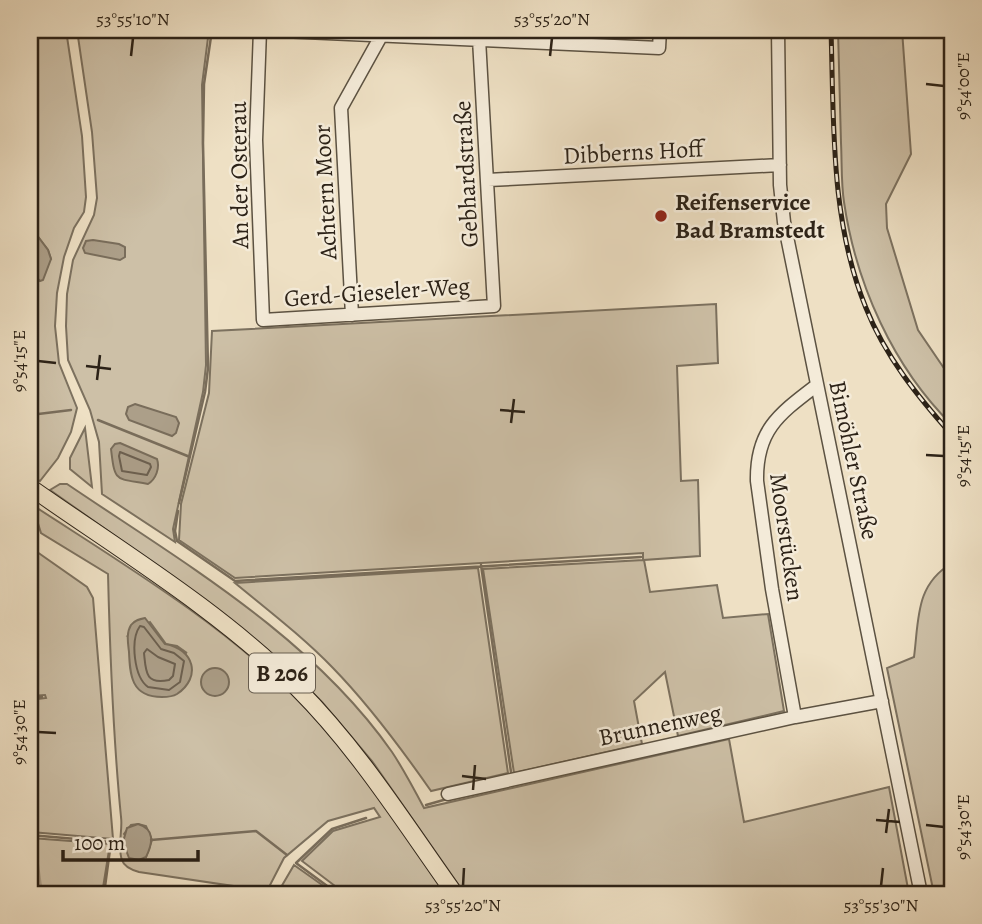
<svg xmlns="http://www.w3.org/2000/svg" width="982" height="924" font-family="Alegreya,serif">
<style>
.green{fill:#cdc0a7;stroke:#7c715f;stroke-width:2;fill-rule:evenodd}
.water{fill:#ac9f89;stroke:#796d5b;stroke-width:2}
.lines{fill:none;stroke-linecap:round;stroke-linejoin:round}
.shore{stroke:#6c6050;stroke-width:2}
.stream{stroke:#796d5b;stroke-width:2.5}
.river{stroke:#ac9f89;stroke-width:16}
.minor-casing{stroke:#5c5242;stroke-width:15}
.major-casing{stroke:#2c2217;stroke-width:18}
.minor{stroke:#f4ebd9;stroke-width:12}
.major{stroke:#eee0c4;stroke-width:16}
.rail-casing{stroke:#2c2217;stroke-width:5}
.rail{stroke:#f4ebd9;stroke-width:2.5;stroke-dasharray:8;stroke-linecap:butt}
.ticks{fill:none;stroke:#2c2217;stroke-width:2.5}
.poi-dot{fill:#8f2418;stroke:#f4ebd9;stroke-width:2.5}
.labels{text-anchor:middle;stroke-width:5;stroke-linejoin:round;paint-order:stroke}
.shield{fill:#f4ebd9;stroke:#685e51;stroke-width:2}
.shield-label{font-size:23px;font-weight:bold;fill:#2c2217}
.street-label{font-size:24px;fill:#2c2217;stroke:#f4ebd9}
.poi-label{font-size:24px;font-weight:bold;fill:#2c2217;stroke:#f4ebd9;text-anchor:start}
.neatline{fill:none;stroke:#2c2217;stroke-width:2.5}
.ticks-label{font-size:18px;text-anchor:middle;fill:#2c2217}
</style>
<rect width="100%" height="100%" fill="#eee0c4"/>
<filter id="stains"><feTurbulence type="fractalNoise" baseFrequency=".00286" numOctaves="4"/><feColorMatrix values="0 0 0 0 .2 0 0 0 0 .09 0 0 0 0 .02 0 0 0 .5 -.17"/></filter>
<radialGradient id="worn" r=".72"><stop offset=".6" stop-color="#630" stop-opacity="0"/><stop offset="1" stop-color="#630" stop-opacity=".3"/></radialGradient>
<path class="green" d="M30 30H66L82 136 86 197 84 212 74 228 64 257 57 293 55 326 59 363 77 408 71 432 58 458 40 481 30 475V271L32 276 51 259 48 250 30 226Z
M77 30H209L202 85 206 365 203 392 173 529 175 542 102 494 99 442 90 410 68 360 66 326 67 294 73 260 94 215 97 198 92 132Z
M838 30H902L911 154 886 204 887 228 918 330 952 380V425C893 367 856 284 844 202 841 183 842 162 841 143 840 105 839 67 838 30Z
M716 304 718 363 677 366 681 481 698 480 700 556 644 560 650 592 717 585 723 618 768 614 784 711 678 736 665 672 634 701 642 744 514 773 483 569 643 560V553L235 578 179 540 181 504 209 393 212 331Z
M85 428 92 487 70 469V458Z
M60 484H67C182 562 311 636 392 752 404 770 414 789 424 808L729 739 744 822 889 787 909 894H465L372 761 322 702 292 672 265 648 173 577 50 490Z
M37 508C128 567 221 623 298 700 356 758 400 828 447 894H340L339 889 302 861 333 831 380 817 374 808 328 821 284 858 267 891 139 872C132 870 124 867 122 860 117 847 123 830 121 817 113 736 110 655 108 574L41 533 36 517ZM150 622 166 644 177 646 187 653 128 636ZM138 824 146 826 152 840 146 857 124 834 131 825Z
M30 547 87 587 93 598 113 839 31 832 30 829V700L46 698 45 695 30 696Z
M952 563V894H934L887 668 914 657C919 619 915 585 952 563Z
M478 568 508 773 431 791C401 748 370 706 333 668 303 637 269 611 235 583Z
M31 838 110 844 102 894H42Z
M294 865 332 892V894H277Z"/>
<path class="water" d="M30 226 48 250 51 259 43 280 40 281 30 271Z
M93 240 119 244 125 247V257L120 260 85 253 83 248 86 241Z
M135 404 176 417 179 423 176 433 172 436 129 420 126 414 128 407Z
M120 443 157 459C160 468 156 479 148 484 115 478 115 483 111 449L115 444Z
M145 618 165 644C194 649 202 677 177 694 172 697 168 697 162 697 131 697 130 675 129 652 128 643 126 633 131 625 135 620 140 619 145 618Z
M201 682a14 14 0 1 1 28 0a14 14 0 1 1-28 0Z
M138 824C155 829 153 843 146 857L139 860 129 858 123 842 127 828Z"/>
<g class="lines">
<path class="shore" d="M120 452 150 464 151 467 147 475 122 471 119 456Z
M140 626 144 627 161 649 174 653 184 661 180 682 169 690 148 687C134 677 130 640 140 626Z
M147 649 158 657 175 664 173 676 169 680C145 685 146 672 144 653Z"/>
<path class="stream" d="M30 415 71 410
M98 420 190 457
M179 503 205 392 208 368 203 143 204 84 212 30
M178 511 175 531 177 541 235 581 641 557
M481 565 511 772
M30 698 42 697
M426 805 447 799
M30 835 111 842 104 894
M151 840 256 831 287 855
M335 894 334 891 296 863 332 829 366 818"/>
<path class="river" d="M30 857 35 894"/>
<defs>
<path id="minor" d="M260 30 256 140 263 320 494 306 479 39
M260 30 659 48 660 30
M778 30 780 185 784 222 921 894
M952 30V31
M488 180 780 165
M352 315 341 108 381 36V30
M795 717 772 589 757 481C756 430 779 414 817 385
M448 794 795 717 882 701"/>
<path id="major" d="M30 487C118 549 222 612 297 688 359 750 405 824 455 894"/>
</defs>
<use href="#minor" class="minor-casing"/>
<use href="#major" class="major-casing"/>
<use href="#minor" class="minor"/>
<use href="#major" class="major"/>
<defs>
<path id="rail" d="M831 30C834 123 830 220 866 308 885 356 918 397 952 435"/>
</defs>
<use href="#rail" class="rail-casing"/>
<use href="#rail" class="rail"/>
</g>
<path class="ticks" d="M131 56 133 38M550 56 552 38M926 84 944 86M38 361 56 363M86 366 111 369M97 380 100 355M500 410 525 412M511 423 514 399M926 455 944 456M38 732 56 733M462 776 486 779M473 790 475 765M876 820 900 822M926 825 944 827M886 833 889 809M463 886 464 868M881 886 883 868"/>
<circle class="poi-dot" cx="661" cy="216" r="7"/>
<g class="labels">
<rect class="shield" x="249" y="653.5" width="66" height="39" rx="5"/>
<g class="shield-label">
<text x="282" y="681">B 206</text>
</g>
<g class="street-label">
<text transform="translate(633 152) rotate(-3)" y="8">Dibberns Hoff</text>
<text transform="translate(466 174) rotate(-93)" y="8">Gebhardstraße</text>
<text transform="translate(239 175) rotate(-91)" y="8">An der Osterau</text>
<text transform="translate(325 192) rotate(-93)" y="8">Achtern Moor</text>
<text transform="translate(377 292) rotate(-4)" y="8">Gerd-Gieseler-Weg</text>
<text transform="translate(854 460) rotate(78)" y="8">Bimöhler Straße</text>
<text transform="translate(787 537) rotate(82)" y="8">Moorstücken</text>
<text transform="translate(660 725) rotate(-12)" y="8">Brunnenweg</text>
</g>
<g class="poi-label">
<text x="675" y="210">Reifenservice<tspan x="675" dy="28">Bad Bramstedt</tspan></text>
</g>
</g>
<rect width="982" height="924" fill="none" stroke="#eee0c4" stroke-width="77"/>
<path d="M63 850v10h135v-10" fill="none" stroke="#2c2217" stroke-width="3.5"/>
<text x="74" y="850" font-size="21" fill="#2c2217" stroke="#f4ebd9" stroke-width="5" paint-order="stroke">100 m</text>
<rect x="38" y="38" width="906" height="848" class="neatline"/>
<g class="ticks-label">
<text x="133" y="25">53°55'10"N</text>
<text x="552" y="25">53°55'20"N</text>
<text transform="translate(963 86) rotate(-90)" y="6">9°54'00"E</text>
<text transform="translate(19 361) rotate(-90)" y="6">9°54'15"E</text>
<text transform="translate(963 456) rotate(-90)" y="6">9°54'15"E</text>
<text transform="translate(19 732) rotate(-90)" y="6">9°54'30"E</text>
<text transform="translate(963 827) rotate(-90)" y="6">9°54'30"E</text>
<text x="463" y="911">53°55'20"N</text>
<text x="881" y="911">53°55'30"N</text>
</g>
<rect width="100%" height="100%" filter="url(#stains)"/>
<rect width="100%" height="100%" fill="url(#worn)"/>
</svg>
